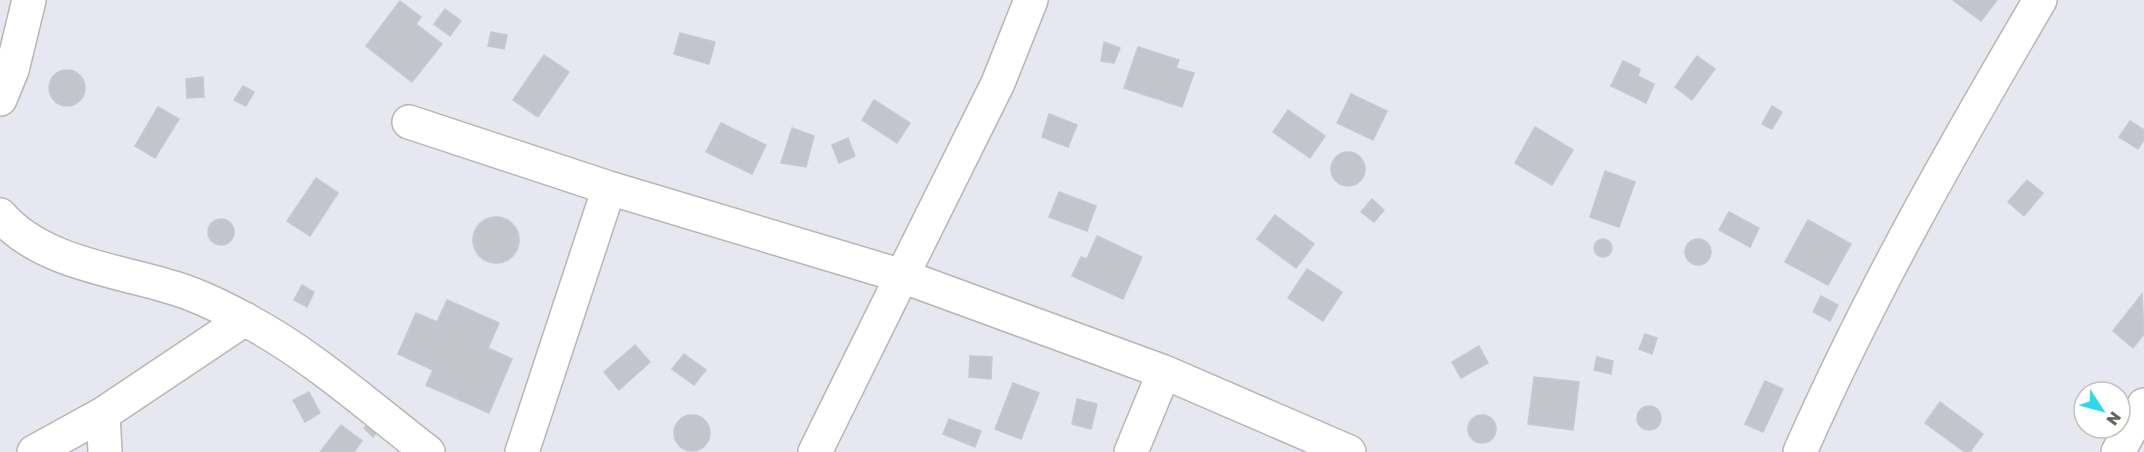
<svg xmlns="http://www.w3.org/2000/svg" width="2144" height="452" font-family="'Golos Text',sans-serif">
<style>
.building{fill:#c2c5cb;stroke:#c3c8d5;stroke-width:1.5}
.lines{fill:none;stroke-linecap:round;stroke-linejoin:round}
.minor-casing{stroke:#b8b6b1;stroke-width:36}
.minor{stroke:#fff;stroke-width:33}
</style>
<rect width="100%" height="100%" fill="#e6e7f0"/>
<path class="building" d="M1953 0H1997L1981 21Z
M400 1 421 17 416 24 442 44 412 82 366 46Z
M445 9 461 21 450 36 434 24Z
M491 32 507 35 504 49 488 46Z
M680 33 715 42 709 64 674 54Z
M1104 42 1120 48 1114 63 1101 61Z
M1138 47 1179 60 1176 68 1194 73 1182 107 1124 88Z
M544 55 569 72 538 117 513 100Z
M1697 56 1715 69 1692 100 1675 87Z
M1623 61 1640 69 1638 76 1654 84 1646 103 1611 86Z
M49 88a18 18 0 1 1 36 0a18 18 0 1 1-36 0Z
M203 77 204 97 187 98 186 79Z
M243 86 254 92 246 106 234 100Z
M1351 94 1387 111 1373 140 1337 123Z
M874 100 910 123 897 143 862 120Z
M1772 106 1782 112 1772 129 1762 124Z
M158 107 179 119 155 158 135 146Z
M1288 110 1325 136 1310 158 1273 132Z
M1049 114 1077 125 1068 147 1042 137Z
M2130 121 2144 130V140L2138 149 2119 137Z
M721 123 766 145 752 174 706 152Z
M1535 127 1573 150 1552 185 1515 163Z
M792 128 814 136 806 167 781 163Z
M848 138 855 156 839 163 832 145Z
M1331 169a17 17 0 1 1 34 0a17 17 0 1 1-34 0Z
M1605 171 1635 182 1619 227 1590 217Z
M316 178 338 193 310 236 287 221Z
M2027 180 2043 193 2024 216 2008 202Z
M1059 192 1096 206 1087 231 1049 217Z
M1372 199 1384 210 1374 222 1361 212Z
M1729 212 1759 228 1750 247 1719 230Z
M1275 215 1314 244 1296 268 1257 239Z
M473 240a23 23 0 1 1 46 0a23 23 0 1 1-46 0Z
M208 232a13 13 0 1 1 26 0a13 13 0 1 1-26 0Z
M1808 220 1851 244 1828 285 1785 262Z
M1097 236 1142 257 1123 299 1072 276 1081 257 1087 259Z
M1685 252a13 13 0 1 1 26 0a13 13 0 1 1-26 0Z
M1594 248a9 9 0 1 1 18 0a9 9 0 1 1-18 0Z
M1307 269 1342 292 1323 321 1288 298Z
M302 285 314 292 307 307 294 300Z
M2142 294 2144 334 2133 348 2113 331Z
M1821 296 1838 305 1830 321 1813 312Z
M447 300 499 323 488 348 512 359 489 413 426 385 433 370 398 354 416 313 437 322Z
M1645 334 1657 338 1652 354 1639 349Z
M635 345 650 362 619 390 604 372Z
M1479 346 1488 363 1461 378 1452 362Z
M684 354 706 370 694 385 672 369Z
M970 356 992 357 991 379 969 377Z
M1597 357 1613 361 1611 374 1594 370Z
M1534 377 1579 382 1573 430 1528 424Z
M1765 381 1783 389 1763 432 1745 424Z
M1013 383 1039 393 1021 439 995 429Z
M309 392 320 413 305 422 293 400Z
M1077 399 1097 404 1091 429 1072 424Z
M1940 402 1983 434 1970 452H1965L1925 423Z
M1637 418a12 12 0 1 1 24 0a12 12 0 1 1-24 0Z
M674 433a18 18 0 1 1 36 0a18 18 0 1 1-36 0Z
M1468 429a14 14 0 1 1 28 0a14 14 0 1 1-28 0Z
M949 419 981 431 975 447 943 434Z
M372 420 380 429 373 437 364 428Z
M341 425 362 441 354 452H320Z"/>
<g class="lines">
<defs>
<path id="minor" d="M0 99 12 70 29 0
M409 122 609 188
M0 215C41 263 117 270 174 288 197 295 222 307 244 319 311 354 368 406 428 452
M103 414 105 452
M34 452 103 414 245 319
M522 452 609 188 902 276 998 83 1031 0
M815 452 902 276 1164 372 1349 452
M1131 452 1164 372
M1800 452C1869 295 1953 148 2040 0
M2118 452 2144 405"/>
</defs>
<use href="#minor" class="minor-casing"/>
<use href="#minor" class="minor"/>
</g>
<g transform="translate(2102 410) rotate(126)"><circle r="28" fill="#ffffff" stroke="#c2c1be" stroke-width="1.5"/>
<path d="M0-4.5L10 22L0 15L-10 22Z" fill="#2cd9ef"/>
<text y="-9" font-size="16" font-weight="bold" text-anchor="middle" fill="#66635d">N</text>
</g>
</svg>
